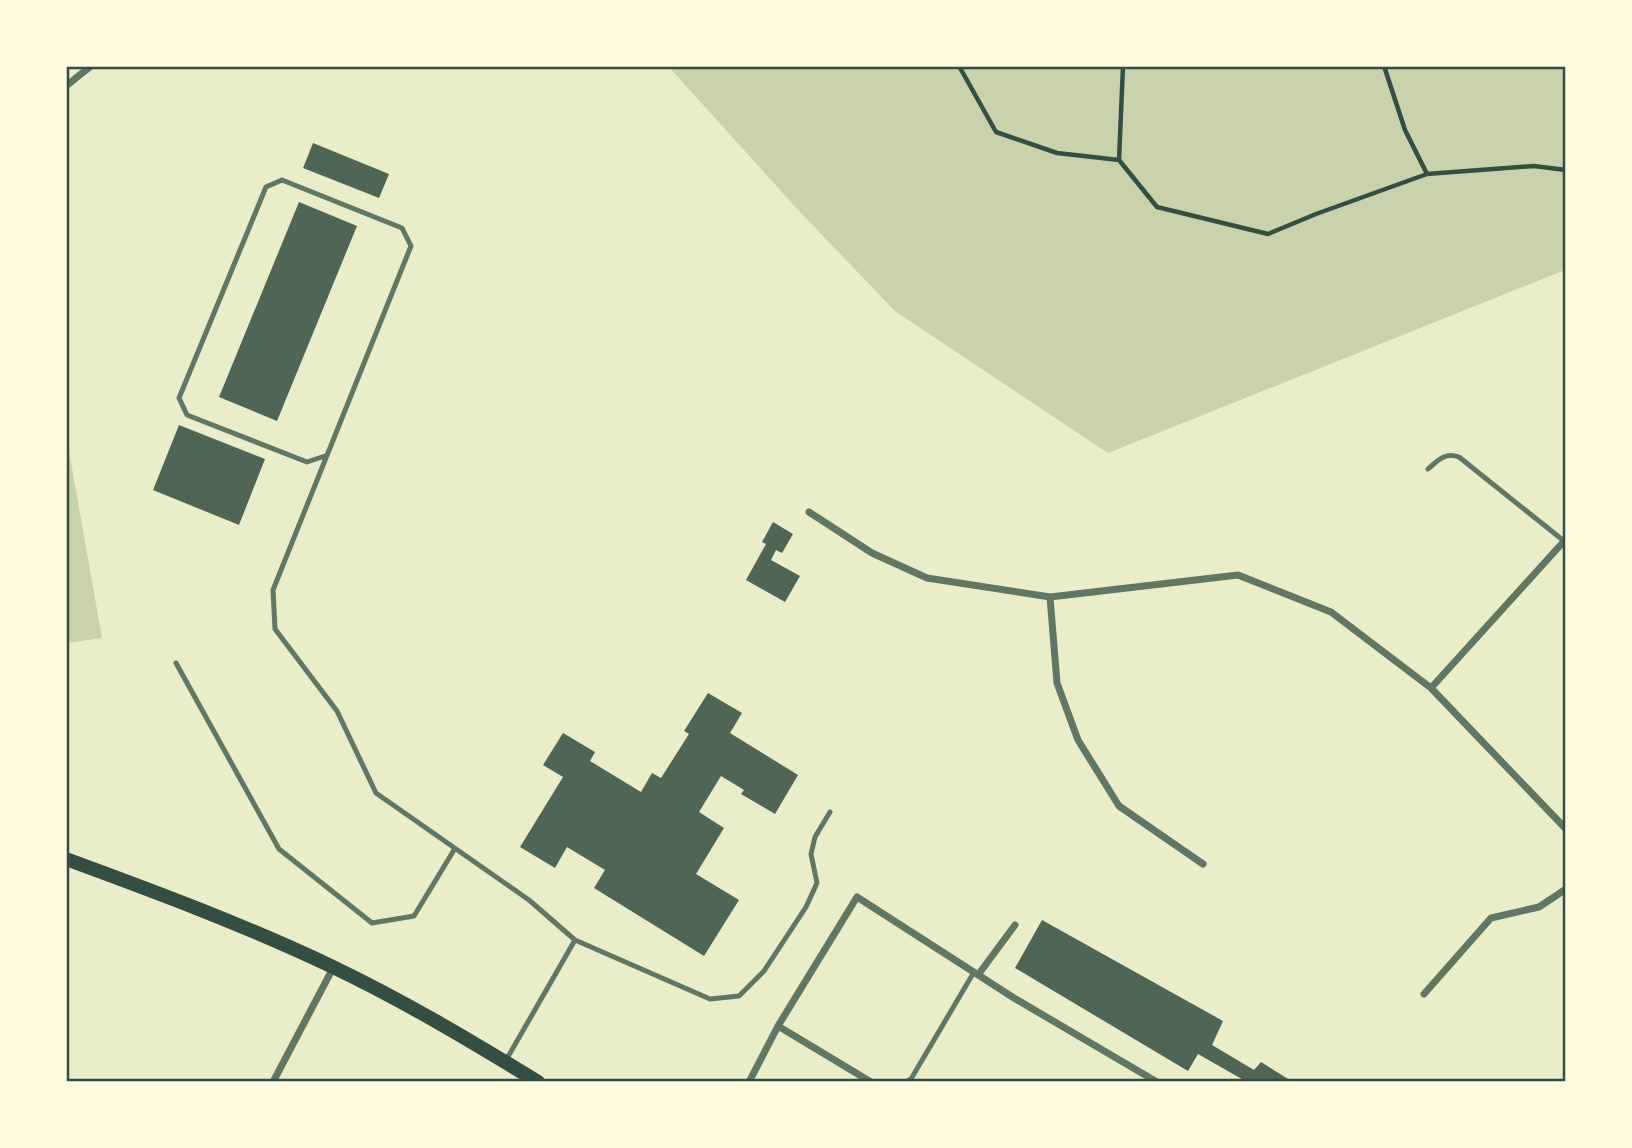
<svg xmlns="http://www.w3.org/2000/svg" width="1632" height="1148" font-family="'Alegreya Sans',sans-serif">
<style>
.green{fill:#cad2ad}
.building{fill:#4f6655}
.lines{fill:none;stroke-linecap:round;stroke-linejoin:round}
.path{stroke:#344e41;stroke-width:4.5}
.service{stroke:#617663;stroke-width:5}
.minor{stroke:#617663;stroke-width:7}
.secondary{stroke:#344e41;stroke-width:14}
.neatline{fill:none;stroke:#344e41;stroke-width:2.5}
</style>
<rect width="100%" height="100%" fill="#e9edc9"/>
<path class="green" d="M669 67H1565V270L1108 453 895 311 800 212Z
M66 434 102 638 67 643H66Z"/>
<path class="building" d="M313 143 389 174 379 198 303 168Z
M299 202 357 226 277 421 219 397Z
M179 425 265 459 239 525 153 490Z
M773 522 793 534 782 553 776 550 771 560 800 576 785 602 746 580 766 544 762 542Z
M708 693 742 713 730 733 798 775 775 814 741 794 744 790 721 776 699 812 724 828 696 874 739 900 704 956 594 888 605 870 567 847 555 868 520 847 563 777 543 765 563 733 595 752 590 761 641 792 652 773 661 778 689 734 684 731Z
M1042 920 1223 1021 1212 1045 1254 1070 1261 1062 1293 1082H1247L1198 1054 1188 1071 1015 968Z"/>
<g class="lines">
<path class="path" d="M959 66 996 132 1057 153 1119 160
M1123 66 1119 160 1157 207 1268 234 1316 214 1427 174 1534 166 1566 170
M1384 66 1405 130 1427 174"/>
<path class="service" d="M325 456 307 462 187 415 179 398 266 187 282 180 402 228 411 246 273 590 275 629 337 711 376 793 529 900 575 940 710 999 739 996 764 971 806 907 817 883 811 854 815 837 830 812
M1428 469C1438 460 1445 452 1459 457L1564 541
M176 663 279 849 372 923 414 916 454 850
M505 1062 575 940
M905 1082 911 1079 974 972"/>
<path class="minor" d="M66 86 91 66
M809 512 872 553 927 578 1050 597 1238 575 1331 612 1431 688 1566 829
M1050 597 1057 683 1078 740 1119 806 1203 864
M1431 688 1566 539
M978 975 1015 925
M1424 994 1491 918 1539 907 1566 889
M778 1026 871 1082
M273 1082 333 968
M749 1082 778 1026 857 897 1014 998 1157 1082"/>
<path class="secondary" d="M66 859C156 892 247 926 333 967 404 1001 471 1041 538 1082"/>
</g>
<rect width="1632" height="1148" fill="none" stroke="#fefae0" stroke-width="136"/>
<rect x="68" y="68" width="1496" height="1012" class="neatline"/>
</svg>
